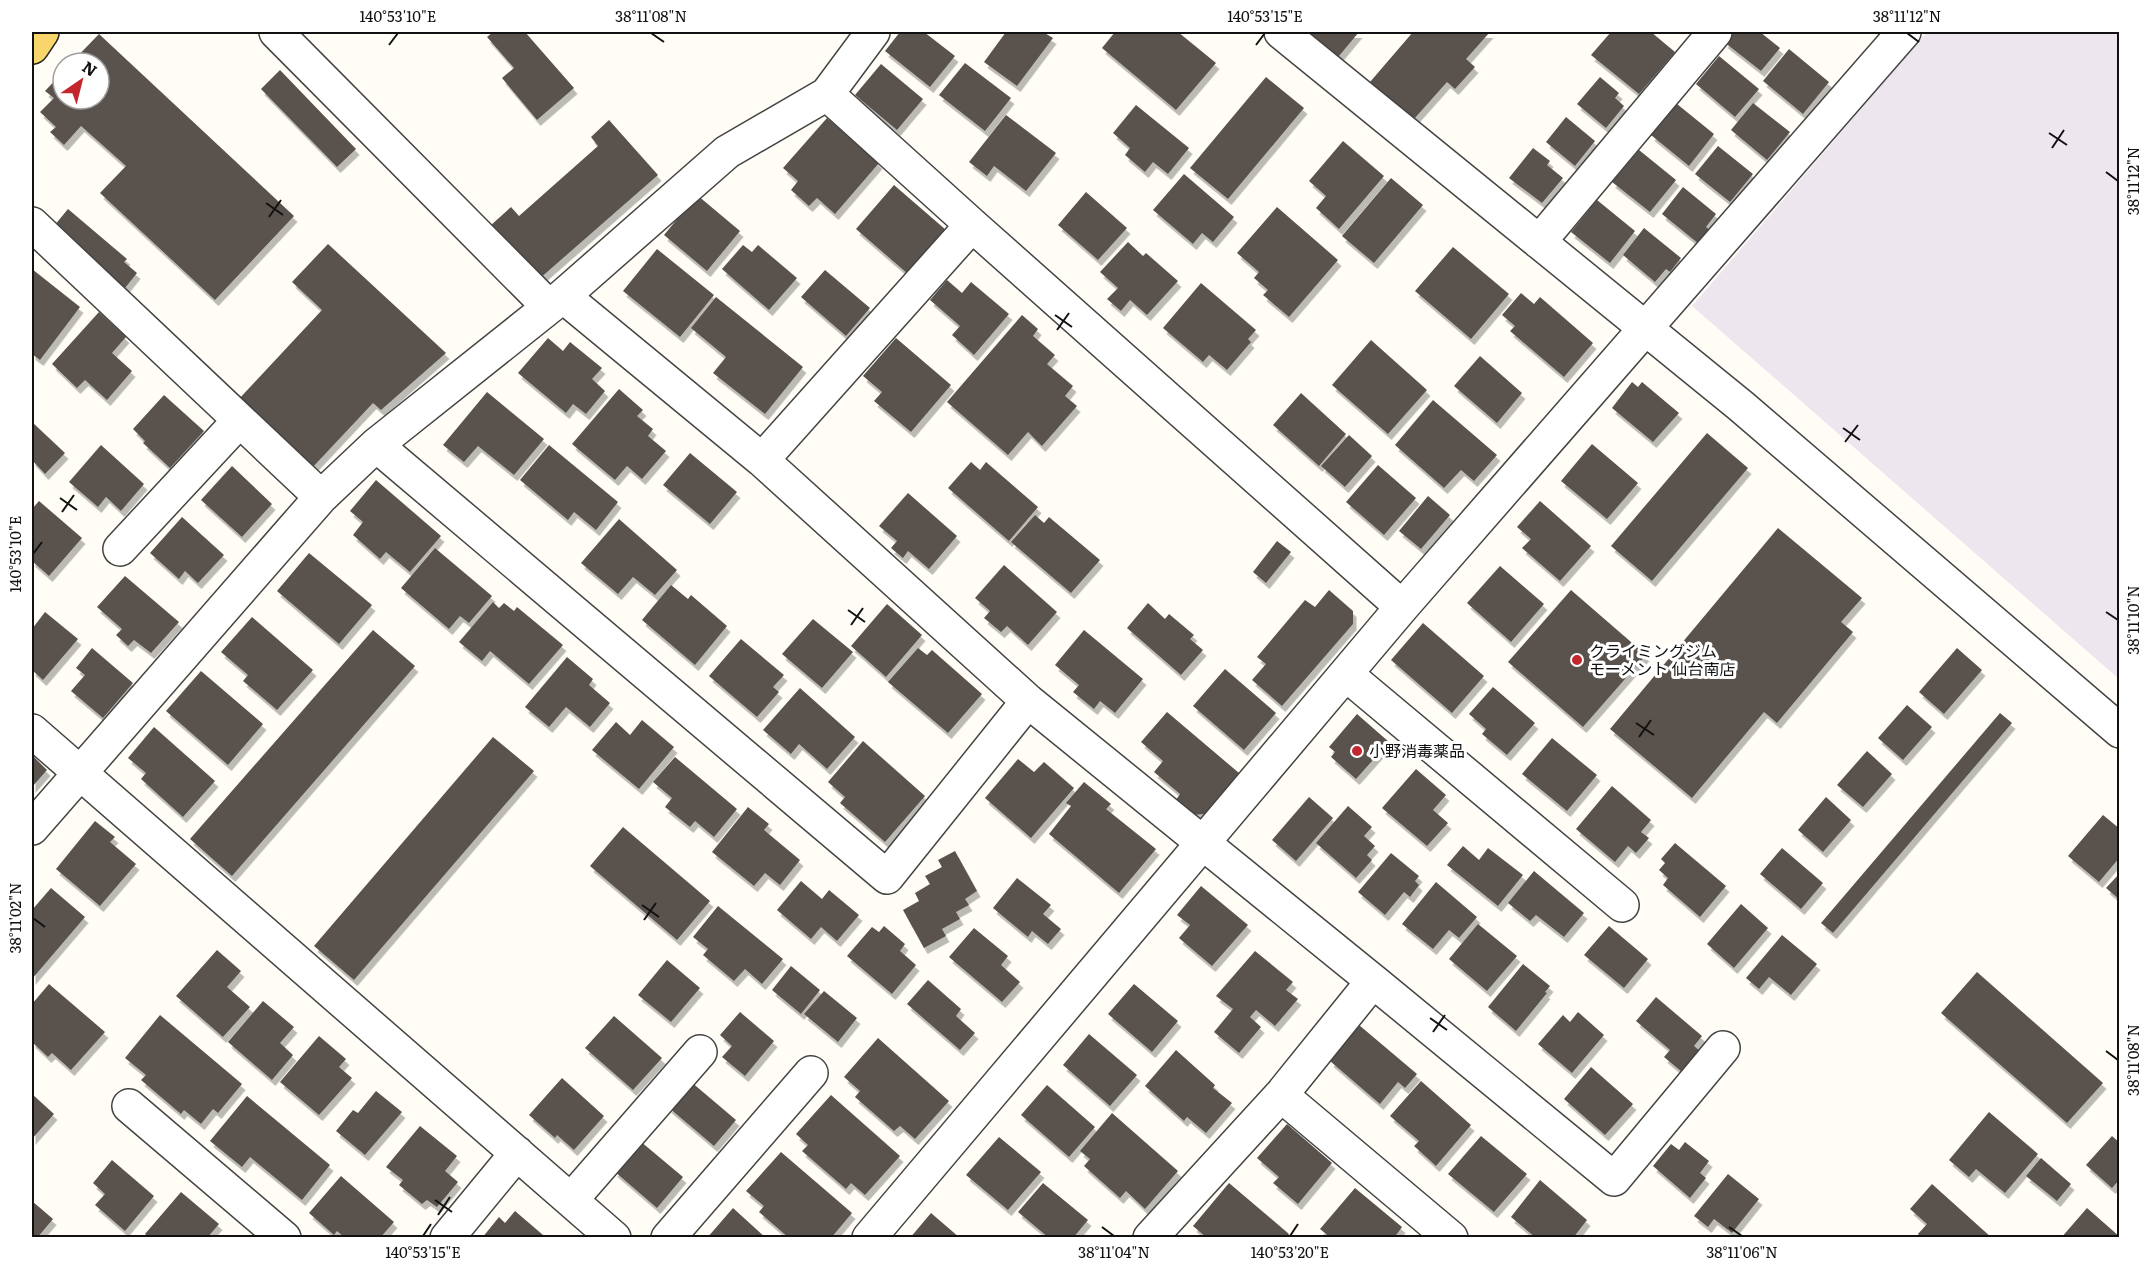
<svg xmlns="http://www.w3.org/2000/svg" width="2151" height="1269" font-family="Literata,'Noto Sans JP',serif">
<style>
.industrial{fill:#eee6ef}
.building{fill:#5a524d;filter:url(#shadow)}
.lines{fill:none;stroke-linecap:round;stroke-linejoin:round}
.minor-casing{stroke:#444;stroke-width:36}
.major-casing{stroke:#222;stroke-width:36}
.minor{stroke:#fff;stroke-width:33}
.major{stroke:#f9d66b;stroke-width:33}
.ticks{fill:none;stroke:#111;stroke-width:2}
.poi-dot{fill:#c4262e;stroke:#fff;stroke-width:2}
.labels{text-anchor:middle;stroke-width:6;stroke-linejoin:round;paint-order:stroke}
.poi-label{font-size:16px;fill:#111;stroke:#fff;text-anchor:start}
.neatline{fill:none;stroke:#111;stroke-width:2}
.ticks-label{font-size:15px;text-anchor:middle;fill:#111}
</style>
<defs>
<filter id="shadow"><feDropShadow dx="3.5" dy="6" stdDeviation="0" flood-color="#0004"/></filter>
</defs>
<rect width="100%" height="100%" fill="#fffdf5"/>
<path class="industrial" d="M1927 32H2119V679L1692 306Z"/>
<path class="building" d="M493 32H525L574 88 537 120 502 78 514 68 487 37Z
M900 32H924L955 56 930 87 885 51Z
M1006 32H1043L1053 38 1017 86 984 62Z
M1115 32H1178L1216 63 1176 110 1102 48Z
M1297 32H1359L1334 62Z
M1413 32H1490L1466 59 1475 67 1455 89 1447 82 1414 119 1370 82Z
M1611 32H1651L1675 52 1639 94 1591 55Z
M1732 32H1760L1780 48 1761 71 1724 42Z
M99 34 294 216 215 300 100 193 126 166 81 126 64 145 50 132 56 127 40 112 54 98 45 91 63 72V99H99V63H71Z
M1789 49 1829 82 1803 114 1763 81Z
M1719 56 1759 89 1735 117 1696 84Z
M965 63 1011 98 985 131 939 95Z
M881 64 923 99 897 130 855 95Z
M280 70 356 149 337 167 261 89Z
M1266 77 1304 108 1228 199 1190 168Z
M1600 77 1619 93 1615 98 1624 106 1606 128 1577 104Z
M1753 103 1790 132 1767 160 1731 130Z
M1677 104 1714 134 1689 166 1651 135Z
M1136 105 1189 148 1168 174 1153 162 1145 172 1125 155 1130 148 1113 133Z
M1006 115 1056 153 1026 191 994 166 987 176 969 162Z
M1566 117 1595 141 1575 166 1546 142Z
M827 118 879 163 835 214 817 198 809 206 791 190 798 181 783 168Z
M609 120 658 175 538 280 490 226 511 207 519 216 598 146 591 137Z
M1343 141 1384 176 1339 229 1316 208 1326 196 1309 181Z
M1718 146 1753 174 1730 202 1695 174Z
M1533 148 1550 161 1547 165 1563 178 1542 203 1509 178Z
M1639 150 1676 180 1650 212 1612 182Z
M1184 174 1234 217 1213 242 1202 233 1193 244 1153 210Z
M1391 178 1423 205 1374 263 1342 236Z
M894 185 946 230 908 274 856 229Z
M1683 187 1716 214 1706 227 1710 230 1699 244 1662 214Z
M1086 192 1127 228 1098 260 1058 225Z
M697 195 740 231 707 271 664 235Z
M1597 200 1635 231 1610 263 1571 232Z
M1277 207 1338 260 1289 317 1263 295 1268 290 1254 278 1259 272 1237 253Z
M68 209 127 259 124 262 137 273 121 293 49 232Z
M1644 228 1681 258 1670 272 1666 269 1655 282 1623 255Z
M1128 242 1143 256 1146 253 1178 281 1147 315 1130 300 1121 311 1107 299 1118 288 1100 272Z
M328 244 446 353 381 410 373 403 311 469 237 401 322 310 292 282Z
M743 245 752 252 758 245 797 278 769 310 722 269Z
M1453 247 1509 294 1471 339 1415 291Z
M657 249 714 295 680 337 623 291Z
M32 269 80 307 40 360 32 354Z
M825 270 870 308 846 336 801 297Z
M947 280 962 293 971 282 1009 314 974 355 952 335 960 326 930 300Z
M1201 283 1256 330 1248 339 1251 342 1227 370 1209 355 1203 362 1163 328Z
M1521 293 1534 304 1540 297 1593 343 1564 377 1510 331 1515 326 1502 315Z
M716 297 803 367 765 414 713 373 726 357 691 328Z
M99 312 126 337 112 353 132 371 107 400 85 380 77 388 52 364Z
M1022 315 1038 329 1033 336 1055 355 1047 364 1073 386 1065 396 1077 406 1042 446 1028 432 1008 455 947 402Z
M548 338 563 351 570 342 602 368 592 379 605 391 586 414 573 404 566 413 518 373Z
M896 338 951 385 911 432 874 401 882 392 863 376Z
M1371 340 1427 390 1388 434 1332 385Z
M1480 356 1522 393 1497 423 1454 386Z
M1632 382 1638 387 1642 382 1679 413 1653 442 1612 408Z
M619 389 643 410 637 416 653 429 648 436 666 451 642 479 627 466 615 480 572 444Z
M487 392 544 439 514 475 478 446 464 462 443 445Z
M1301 393 1346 434 1319 466 1273 425Z
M164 395 204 431 170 468 143 443 145 441 133 429Z
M1433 400 1497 455 1474 481 1461 470 1444 488 1395 445Z
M32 422 65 453 45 474 32 460Z
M1707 433 1748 468 1652 581 1611 546Z
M1349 435 1372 456 1345 487 1321 466Z
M1592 444 1638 483 1607 519 1561 481Z
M101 445 144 484 121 511 106 497 98 507 69 482Z
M549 445 618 502 596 530 574 512 568 520 520 480Z
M690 453 737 492 710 524 663 485Z
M971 462 980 470 986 462 1038 507 1009 541 948 488Z
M1378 465 1416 498 1384 535 1346 502Z
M232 466 272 504 242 537 201 500Z
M376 480 441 536 410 572 386 552 380 559 353 535 363 522 350 511Z
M908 493 957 536 929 569 908 551 903 558 891 548 897 541 879 526Z
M1428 496 1450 515 1421 549 1399 531Z
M39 501 82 538 49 576 32 561V509Z
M1540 501 1591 546 1560 581 1522 548 1531 539 1517 527Z
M1035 515 1044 523 1049 517 1100 560 1071 593 1011 542Z
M182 517 224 555 198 583 185 571 179 579 150 553Z
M619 519 677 570 655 595 633 577 618 594 581 563Z
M1778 528 1862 598 1841 622 1853 632 1777 723 1764 712 1692 798 1610 729Z
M1277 541 1291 552 1266 583 1253 572Z
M435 548 492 596 469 623 460 616 449 629 401 588Z
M309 553 372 605 339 644 277 591Z
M1004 565 1057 612 1028 645 1007 626 1001 632 984 618 990 611 975 598Z
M1500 566 1544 604 1511 642 1467 603Z
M125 576 179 622 151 653 134 640 128 646 116 635 122 629 97 607Z
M671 585 688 599 691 595 727 626 695 665 642 620Z
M1329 590 1353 611V624L1282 706 1252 680 1266 664 1257 657 1305 600 1315 607Z
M1571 590 1646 655 1583 727 1508 662Z
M493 602 499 608 504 603 514 611 517 607 563 645 529 684 490 651 482 661 459 642Z
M1148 603 1165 619 1169 614 1194 635 1190 639 1203 650 1181 675 1127 628Z
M887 604 922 635 886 677 851 646Z
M45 612 78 639 43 680 32 670 34 664 32 661V629Z
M252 617 313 670 277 710 243 681 248 675 221 652Z
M813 619 853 652 822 688 782 654Z
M1423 623 1484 676 1452 713 1391 660Z
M373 630 415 666 232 876 190 839Z
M1084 630 1143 679 1115 713 1100 701 1094 709 1073 692 1079 685 1055 665Z
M741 639 784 675 773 687 779 692 757 717 709 676Z
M92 648 133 683 103 718 71 691 85 675 76 668Z
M918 648 927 655 932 650 982 694 948 733 888 682Z
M1957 648 1982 670 1944 714 1919 692Z
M567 657 593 679 589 685 610 703 590 727 566 707 549 727 525 707Z
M1225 669 1276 713 1244 750 1193 706Z
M201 671 263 724 228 765 166 711Z
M1493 687 1535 723 1507 755 1482 734 1486 729 1469 714Z
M800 688 855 737 827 769 799 744 791 754 763 730Z
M1907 705 1932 727 1903 760 1878 738Z
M1167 712 1239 773 1205 814 1192 815 1176 800 1180 794 1154 772 1163 761 1141 742Z
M2000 713 2012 723 1833 933 1821 923Z
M1357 714 1389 742 1356 779 1331 757 1335 752 1329 747Z
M642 720 674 747 639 789 592 750 616 722 630 735Z
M154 727 215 781 183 817 141 779 146 773 128 758Z
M493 737 534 771 354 980 314 946Z
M1552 738 1597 775 1567 811 1522 774Z
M863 741 925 796 885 842 840 803 845 797 828 782Z
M1867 751 1892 774 1863 807 1837 785Z
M32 755 47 770 32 787Z
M675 757 737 809 714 837 695 821 690 827 665 807 672 798 653 782Z
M1018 759 1034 772 1044 762 1074 788 1031 838 985 798Z
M1416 769 1446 795 1433 810 1448 823 1427 846 1382 808Z
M1084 782 1111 804 1106 809 1156 849 1119 893 1049 834 1071 806 1066 803Z
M1612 786 1651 820 1641 832 1649 838 1636 853 1628 846 1615 862 1576 829Z
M1309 797 1333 818 1296 861 1272 840Z
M1826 797 1851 820 1823 852 1798 830Z
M1348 806 1372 827 1364 836 1375 846 1367 855 1372 860 1356 878 1316 843Z
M748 807 769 824 764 830 800 860 780 885 765 873 754 886 712 852Z
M2103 815 2120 829V838L2117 841 2120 843V857L2099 882 2068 856Z
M95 821 115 837 110 842 136 864 100 906 56 869Z
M623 827 710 901 677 940 590 866Z
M1675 843 1726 886 1700 917 1663 885 1668 878 1659 870 1665 863 1661 859Z
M1463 846 1479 860 1488 848 1523 875 1498 906 1447 865Z
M1782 848 1823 883 1801 909 1760 874Z
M955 851 977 891 965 899 969 905 956 912 960 919 942 929 946 936 924 948 903 910 919 901 915 893 930 884 925 876 942 867 938 860Z
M1391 853 1419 876 1415 881 1419 885 1410 897 1404 892 1385 915 1358 892Z
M1534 871 1584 913 1564 937 1536 915 1530 921 1508 903Z
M2120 873V900L2106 888Z
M1017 878 1051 905 1043 914 1061 929 1048 944 1032 931 1028 937 993 908Z
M801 881 822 899 829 890 859 915 837 941 821 927 811 939 777 910Z
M1436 882 1477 917 1459 938 1449 930 1433 949 1402 924Z
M1201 886 1248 925 1212 966 1179 938 1190 925 1177 915Z
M51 888 85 917 32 979V910Z
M1741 904 1768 928 1734 968 1707 944Z
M718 906 783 959 762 984 745 969 734 981 703 955 708 949 693 937Z
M1478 924 1517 956 1487 991 1449 959Z
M884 926 905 944 900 951 916 965 892 994 847 956 872 927 879 932Z
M1609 926 1648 959 1624 988 1584 955Z
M974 928 1008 956 1001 965 1020 982 1002 1002 949 957Z
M1782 935 1817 964 1791 995 1769 977 1759 989 1746 978Z
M217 950 241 971 227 987 250 1007 223 1037 176 996Z
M1255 951 1293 982 1286 990 1298 999 1275 1026 1256 1010 1250 1017 1261 1027 1239 1053 1214 1032 1233 1009 1216 996Z
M667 960 700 988 671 1022 638 995Z
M1523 964 1550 986 1545 992 1547 993 1516 1031 1488 1007Z
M791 966 820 990 801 1014 772 990Z
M1977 972 2103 1083 2067 1123 1941 1013Z
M928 980 961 1009 956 1016 975 1033 960 1050 907 1004Z
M49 984 105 1032 71 1070 52 1053 48 1057 32 1042V1004Z
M1134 984 1178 1021 1152 1052 1108 1014Z
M824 991 857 1018 838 1042 804 1014Z
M1656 997 1702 1036 1694 1046 1700 1051 1682 1072 1664 1057 1670 1050 1636 1021Z
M263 1001 294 1027 280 1043 293 1055 272 1080 228 1042Z
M740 1012 774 1041 745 1076 722 1057 732 1046 720 1035Z
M1578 1012 1604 1035 1572 1073 1538 1044 1563 1015 1570 1022Z
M160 1015 242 1084 218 1113 213 1109 201 1124 184 1110 181 1114 141 1080 146 1075 125 1058Z
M614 1016 662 1058 633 1090 585 1048Z
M1359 1025 1417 1074 1405 1088 1398 1082 1380 1104 1330 1061Z
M1089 1034 1137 1075 1110 1106 1063 1065Z
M319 1036 346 1059 339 1067 352 1078 319 1115 280 1082Z
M878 1038 949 1101 915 1139 900 1126 894 1131 855 1097 860 1091 844 1077Z
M1176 1050 1215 1085 1213 1088 1232 1103 1206 1133 1187 1117 1184 1121 1145 1086Z
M1591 1067 1633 1104 1605 1135 1564 1099Z
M562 1078 604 1116 574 1150 557 1135 555 1138 529 1115Z
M690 1081 736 1120 714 1146 668 1107Z
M1421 1081 1471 1125 1436 1166 1414 1146 1419 1141 1390 1116Z
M1047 1085 1095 1127 1069 1157 1021 1115Z
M376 1091 402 1112 365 1155 336 1131 353 1110 358 1113Z
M32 1094 54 1114 32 1139Z
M831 1095 900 1156 865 1195 851 1183 846 1189 802 1151 808 1145 796 1134Z
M247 1096 330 1165 302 1200 250 1157 242 1167 210 1141Z
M1989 1112 2038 1154 2005 1193 1976 1169 1969 1177 1949 1160Z
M1112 1113 1178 1171 1145 1209 1126 1191 1120 1198 1084 1166 1090 1159 1080 1151Z
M1287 1124 1332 1163 1298 1204 1273 1183 1279 1177 1257 1158Z
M420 1126 457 1156 445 1171 458 1182 437 1207 427 1200 422 1204 399 1185 403 1180 386 1167Z
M1481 1136 1527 1174 1494 1212 1448 1174Z
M2112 1136 2120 1143V1179L2112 1188 2086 1165Z
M999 1137 1041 1172 1008 1210 966 1175Z
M640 1141 683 1177 657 1208 614 1171Z
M1685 1142 1709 1161 1700 1173 1706 1178 1690 1198 1653 1166 1671 1144 1679 1150Z
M781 1152 852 1213 831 1238H789L759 1212 764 1206 746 1191Z
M2041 1158 2071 1184 2057 1201 2026 1176Z
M112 1160 154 1196 125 1231 95 1205 105 1194 93 1183Z
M1728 1174 1759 1199 1732 1233 1714 1219 1708 1227 1694 1216Z
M341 1176 394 1222 380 1238H345L337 1231 334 1235 309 1213Z
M1540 1180 1587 1220 1573 1238H1536L1511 1217Z
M1043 1183 1088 1220 1073 1238H1049L1018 1212Z
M1229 1183 1289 1234 1286 1238H1207L1193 1226Z
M1932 1184 1992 1238H1921L1918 1234 1927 1224 1910 1209Z
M1355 1188 1402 1227 1394 1238H1331L1320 1229Z
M181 1192 219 1224 207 1238H150L145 1234Z
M32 1201 53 1219 37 1238H32Z
M733 1208 766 1238H707Z
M2087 1208 2120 1237V1238H2061Z
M515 1211 543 1235 541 1238H482L499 1217 505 1223Z
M931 1213 960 1238H910Z"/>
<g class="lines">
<defs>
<path id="minor" d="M276 32 549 307
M1281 32 1741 406 2120 731
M827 94 873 32
M32 224 321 497
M1539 242 1715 32
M563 296 762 460 1028 701 1373 981 1281 1095 1150 1238
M376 445 887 877 1028 701
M762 460 972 225
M120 549 239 421
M1347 675 1622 905
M32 731 614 1238
M32 828 321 497 376 445 563 296 727 152 827 94 972 225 1402 607
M1373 981 1614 1179 1723 1048
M1281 1095 1451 1238
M129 1106 284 1238
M571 1200 700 1052
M447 1238 517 1153
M668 1238 811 1073
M869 1238 1402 607 1904 32"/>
<path id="major" d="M32 47 42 32"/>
</defs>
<use href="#minor" class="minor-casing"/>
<use href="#major" class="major-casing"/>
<use href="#minor" class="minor"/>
<use href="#major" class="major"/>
</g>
<path class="ticks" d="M651 33 664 42M1907 33 1919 42M389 45 398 33M1256 45 1265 33M2049 133 2067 145M2052 148 2064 130M2106 172 2118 181M266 203 283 215M269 217 281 200M1055 315 1072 327M1057 330 1069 313M1843 428 1860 440M1845 442 1858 425M60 498 77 510M62 512 74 495M33 554 42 542M848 610 865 622M2106 612 2118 620M851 625 863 608M1636 723 1654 735M1639 737 1651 720M642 905 659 917M33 918 45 927M644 920 656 903M1430 1018 1447 1030M1433 1032 1445 1015M2106 1051 2118 1060M435 1200 452 1212M438 1215 450 1197M1102 1227 1114 1236M1729 1227 1742 1236M423 1236 431 1224M1290 1236 1298 1224"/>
<g class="poi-dot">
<circle cx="1577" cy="660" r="6"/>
<circle cx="1357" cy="751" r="6"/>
</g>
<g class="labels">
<g class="poi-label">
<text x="1589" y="657">クライミングジム<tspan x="1589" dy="18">モーメント 仙台南店</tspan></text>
<text x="1369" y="757">小野消毒薬品</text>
</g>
</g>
<rect width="2151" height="1269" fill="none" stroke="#ffffff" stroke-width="66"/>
<g transform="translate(81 81) rotate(35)"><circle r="28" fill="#ffffff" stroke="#a0a0a0" stroke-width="1.5"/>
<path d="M0-4.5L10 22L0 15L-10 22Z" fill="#c4262e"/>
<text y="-9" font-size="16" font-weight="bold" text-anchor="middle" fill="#111111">N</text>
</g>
<rect x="33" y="33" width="2085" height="1203" class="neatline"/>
<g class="ticks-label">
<text x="398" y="22">140°53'10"E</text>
<text x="651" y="22">38°11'08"N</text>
<text x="1265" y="22">140°53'15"E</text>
<text x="1907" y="22">38°11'12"N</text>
<text transform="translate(2134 181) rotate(-90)" y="5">38°11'12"N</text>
<text transform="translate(16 554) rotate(-90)" y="5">140°53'10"E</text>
<text transform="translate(2134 620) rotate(-90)" y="5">38°11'10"N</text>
<text transform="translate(16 918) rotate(-90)" y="5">38°11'02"N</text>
<text transform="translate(2134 1060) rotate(-90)" y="5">38°11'08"N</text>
<text x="423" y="1258">140°53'15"E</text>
<text x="1114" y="1258">38°11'04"N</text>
<text x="1290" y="1258">140°53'20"E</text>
<text x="1742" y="1258">38°11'06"N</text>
</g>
</svg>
